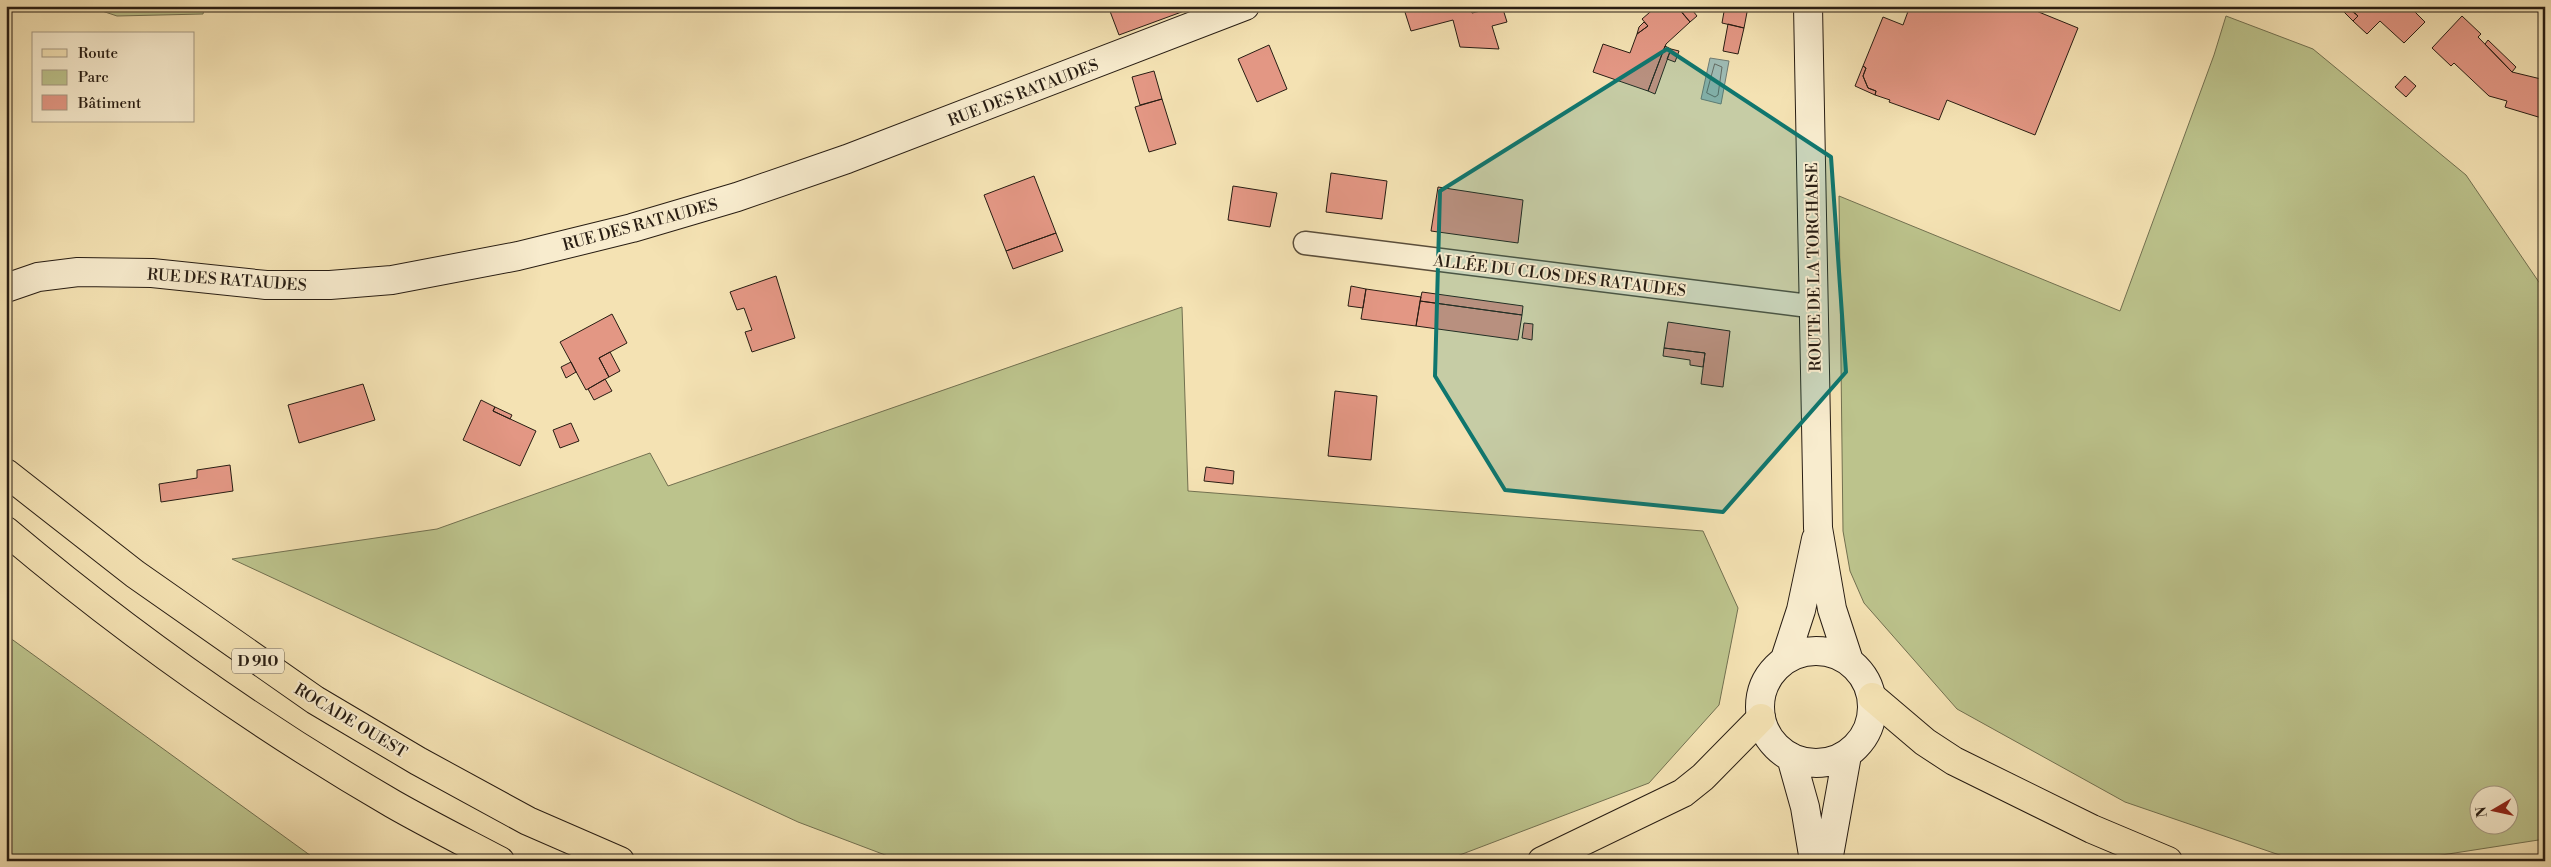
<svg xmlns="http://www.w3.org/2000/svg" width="2551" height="867" font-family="'Libre Bodoni',serif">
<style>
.green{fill:#bcc38c;stroke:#727050;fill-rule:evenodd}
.water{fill:#9ebcb5;stroke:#6f7c74}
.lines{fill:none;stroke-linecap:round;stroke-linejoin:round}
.shore{stroke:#636c64;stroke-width:1}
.building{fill:#e39784;stroke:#281d13}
.street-casing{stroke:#5b4e3b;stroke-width:25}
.secondary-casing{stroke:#281d13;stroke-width:30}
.primary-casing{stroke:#281d13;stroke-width:30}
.street{stroke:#f8ecce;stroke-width:22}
.secondary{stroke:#f8ecce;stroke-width:28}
.primary{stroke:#f4e2b3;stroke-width:28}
.marked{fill:#0f766e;fill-opacity:0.2;stroke:#0f766e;stroke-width:4;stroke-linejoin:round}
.labels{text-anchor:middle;stroke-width:4;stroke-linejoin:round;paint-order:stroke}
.shield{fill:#f8ecce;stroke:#665b4b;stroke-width:1}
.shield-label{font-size:15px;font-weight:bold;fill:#281d13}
.street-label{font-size:16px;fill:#281d13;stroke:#f8ecce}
</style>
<rect width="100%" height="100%" fill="#f4e2b3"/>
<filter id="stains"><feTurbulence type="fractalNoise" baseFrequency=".004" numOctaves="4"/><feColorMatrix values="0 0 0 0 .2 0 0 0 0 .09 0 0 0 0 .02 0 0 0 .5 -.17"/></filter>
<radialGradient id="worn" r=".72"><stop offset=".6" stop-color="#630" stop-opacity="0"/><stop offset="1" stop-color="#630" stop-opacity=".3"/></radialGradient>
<path class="green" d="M87 6H205L203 14 117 16Z
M2226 16 2313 49 2466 175 2545 291V839L2403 861H2297L2125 802 1957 709 1864 603 1850 571 1843 531 1839 196 2120 311 2214 55ZM2478 794H2508V824H2478Z
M1182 307 1188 491 1703 531 1738 608 1719 705 1649 783 1444 861H901L798 822 232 559 437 529 650 453 668 486Z
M6 635 318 861H6Z"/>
<path class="water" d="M1710 58 1729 61 1721 104 1701 99Z"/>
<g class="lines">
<path class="shore" d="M1715 64 1722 67 1718 95 1715 97 1707 93Z"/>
</g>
<path class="building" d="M1108 6H1186L1187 10 1119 35Z
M1403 6H1470L1472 13 1502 6 1507 22 1492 26 1499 49 1460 47 1453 20 1411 31Z
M1657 6H1677L1690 22 1666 44 1648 91 1593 72 1603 44 1630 53 1637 34 1648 26 1642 19Z
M1689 6 1697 16 1690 22 1677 7Z
M1725 6 1748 7 1744 28 1722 23Z
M1910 6H2024L2078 28 2035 135 1947 100 1939 120 1889 102 1890 100 1875 95 1876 91 1868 88 1863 76 1866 68 1863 66 1883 17 1903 25Z
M2345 6 2358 16 2353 21 2342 10Z
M2348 6H2409L2425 22 2404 43 2380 21 2367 34 2353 21 2358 16Z
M2462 16 2481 34 2478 37 2512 72 2545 80V119L2505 107 2507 101 2489 96 2454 63 2451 66 2432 48Z
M1644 22 1648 26 1637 34 1639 27Z
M1728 24 1744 28 1738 54 1723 51Z
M2488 40 2516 67 2512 72 2485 44Z
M1269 45 1287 89 1257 102 1238 59Z
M1665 46 1671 49 1655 94 1648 91Z
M1671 49 1679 51 1675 62 1667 59Z
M1863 66 1866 68 1863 76 1868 88 1876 91 1875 95 1855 86Z
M1154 71 1162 99 1140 105 1132 77Z
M2405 76 2416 86 2406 97 2395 87Z
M1162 99 1176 144 1149 152 1135 107Z
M1331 173 1387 181 1382 219 1326 212Z
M1034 176 1056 233 1006 251 984 195Z
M1233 186 1277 193 1270 227 1228 220Z
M1438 187 1523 200 1518 243 1431 231Z
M1056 233 1063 251 1013 269 1006 251Z
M776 276 795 338 752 352 745 332 752 330 744 308 737 310 730 292Z
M1351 286 1366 289 1363 308 1348 306Z
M1366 289 1421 297 1416 326 1361 319Z
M1422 292 1523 306 1522 315 1420 301Z
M1420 301 1522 315 1518 340 1416 326Z
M612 314 627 343 599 358 609 377 586 390 560 342Z
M1668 322 1730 331 1723 387 1701 384 1705 353 1664 348Z
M1524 323 1533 324 1532 340 1522 338Z
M1664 348 1705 353 1703 367 1690 365V360L1663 356Z
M610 352 620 371 609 377 599 358Z
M571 362 576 372 566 378 561 367Z
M605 379 612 391 594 400 588 389Z
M363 384 375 420 299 443 288 405Z
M1335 391 1377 396 1371 460 1328 456Z
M481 400 495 407 493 411 536 431 520 466 463 440Z
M495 407 512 415 510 419 493 411Z
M571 423 579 441 560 448 553 430Z
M230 465 233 491 161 502 159 484 197 478V470Z
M1206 467 1234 471 1233 484 1204 481Z"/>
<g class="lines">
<defs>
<path id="street" d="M1305 243 1801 305 1814 299"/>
<path id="secondary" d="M1808 6 1818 528 1832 609 1849 661
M6 288 38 277 78 272 152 273 266 285H330L392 280 518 256 632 228 737 197 847 159 1245 6
M1760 707a56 56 0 1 1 112 0a56 56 0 1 1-112 0Z
M1785 659 1801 610 1816 539
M1791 757 1805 807 1814 861
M1828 861 1847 755"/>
<path id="primary" d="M6 473 135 574 315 700 418 761 528 821 620 861
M6 531C127 633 257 725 393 804 428 824 464 842 500 861
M1872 697 1925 742 1954 761 2092 829 2168 861
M1542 861 1683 793 1703 777 1761 718"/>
</defs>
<use href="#street" class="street-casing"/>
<use href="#secondary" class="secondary-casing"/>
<use href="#primary" class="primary-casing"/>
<use href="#street" class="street"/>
<use href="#secondary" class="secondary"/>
<use href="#primary" class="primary"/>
</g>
<path class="marked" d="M1667 49 1831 157 1846 372 1723 512 1505 490 1435 376 1440 191Z"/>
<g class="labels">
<rect class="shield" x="232" y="648.5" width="52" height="25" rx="4"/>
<g class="shield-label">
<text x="258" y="666">D 910</text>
</g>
<g class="street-label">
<text transform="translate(1023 92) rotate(-21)" y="6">RUE DES RATAUDES</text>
<text transform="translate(640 224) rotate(-15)" y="6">RUE DES RATAUDES</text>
<text transform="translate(1813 267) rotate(-91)" y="6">ROUTE DE LA TORCHAISE</text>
<text transform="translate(1560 275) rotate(7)" y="6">ALLÉE DU CLOS DES RATAUDES</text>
<text transform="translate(227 279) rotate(4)" y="6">RUE DES RATAUDES</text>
<text transform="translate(351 720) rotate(31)" y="6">ROCADE OUEST</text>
</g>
</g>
<rect width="2551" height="867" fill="none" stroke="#f4e2b3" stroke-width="25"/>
<rect x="8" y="8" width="2536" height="852" fill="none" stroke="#281d13" stroke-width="2.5"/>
<rect x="12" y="12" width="2526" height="842" fill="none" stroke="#281d13"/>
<rect x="32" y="32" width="162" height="90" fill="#f8ecce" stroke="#a59983"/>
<rect x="42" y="49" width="25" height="8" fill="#f4e2b3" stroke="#a59983"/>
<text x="78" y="58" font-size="15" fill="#281d13">Route</text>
<rect x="42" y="70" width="25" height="15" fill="#bcc38c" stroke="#a59983"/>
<text x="78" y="82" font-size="15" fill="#281d13">Parc</text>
<rect x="42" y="95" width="25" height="15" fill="#e39784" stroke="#a59983"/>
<text x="78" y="108" font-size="15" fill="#281d13">Bâtiment</text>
<g transform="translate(2494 810) rotate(261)"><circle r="24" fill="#f8ecce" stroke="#a59983"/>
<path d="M0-4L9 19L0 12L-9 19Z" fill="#8f2418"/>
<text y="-8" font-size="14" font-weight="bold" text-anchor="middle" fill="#281d13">N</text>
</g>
<rect width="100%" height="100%" filter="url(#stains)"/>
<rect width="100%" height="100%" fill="url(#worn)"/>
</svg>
